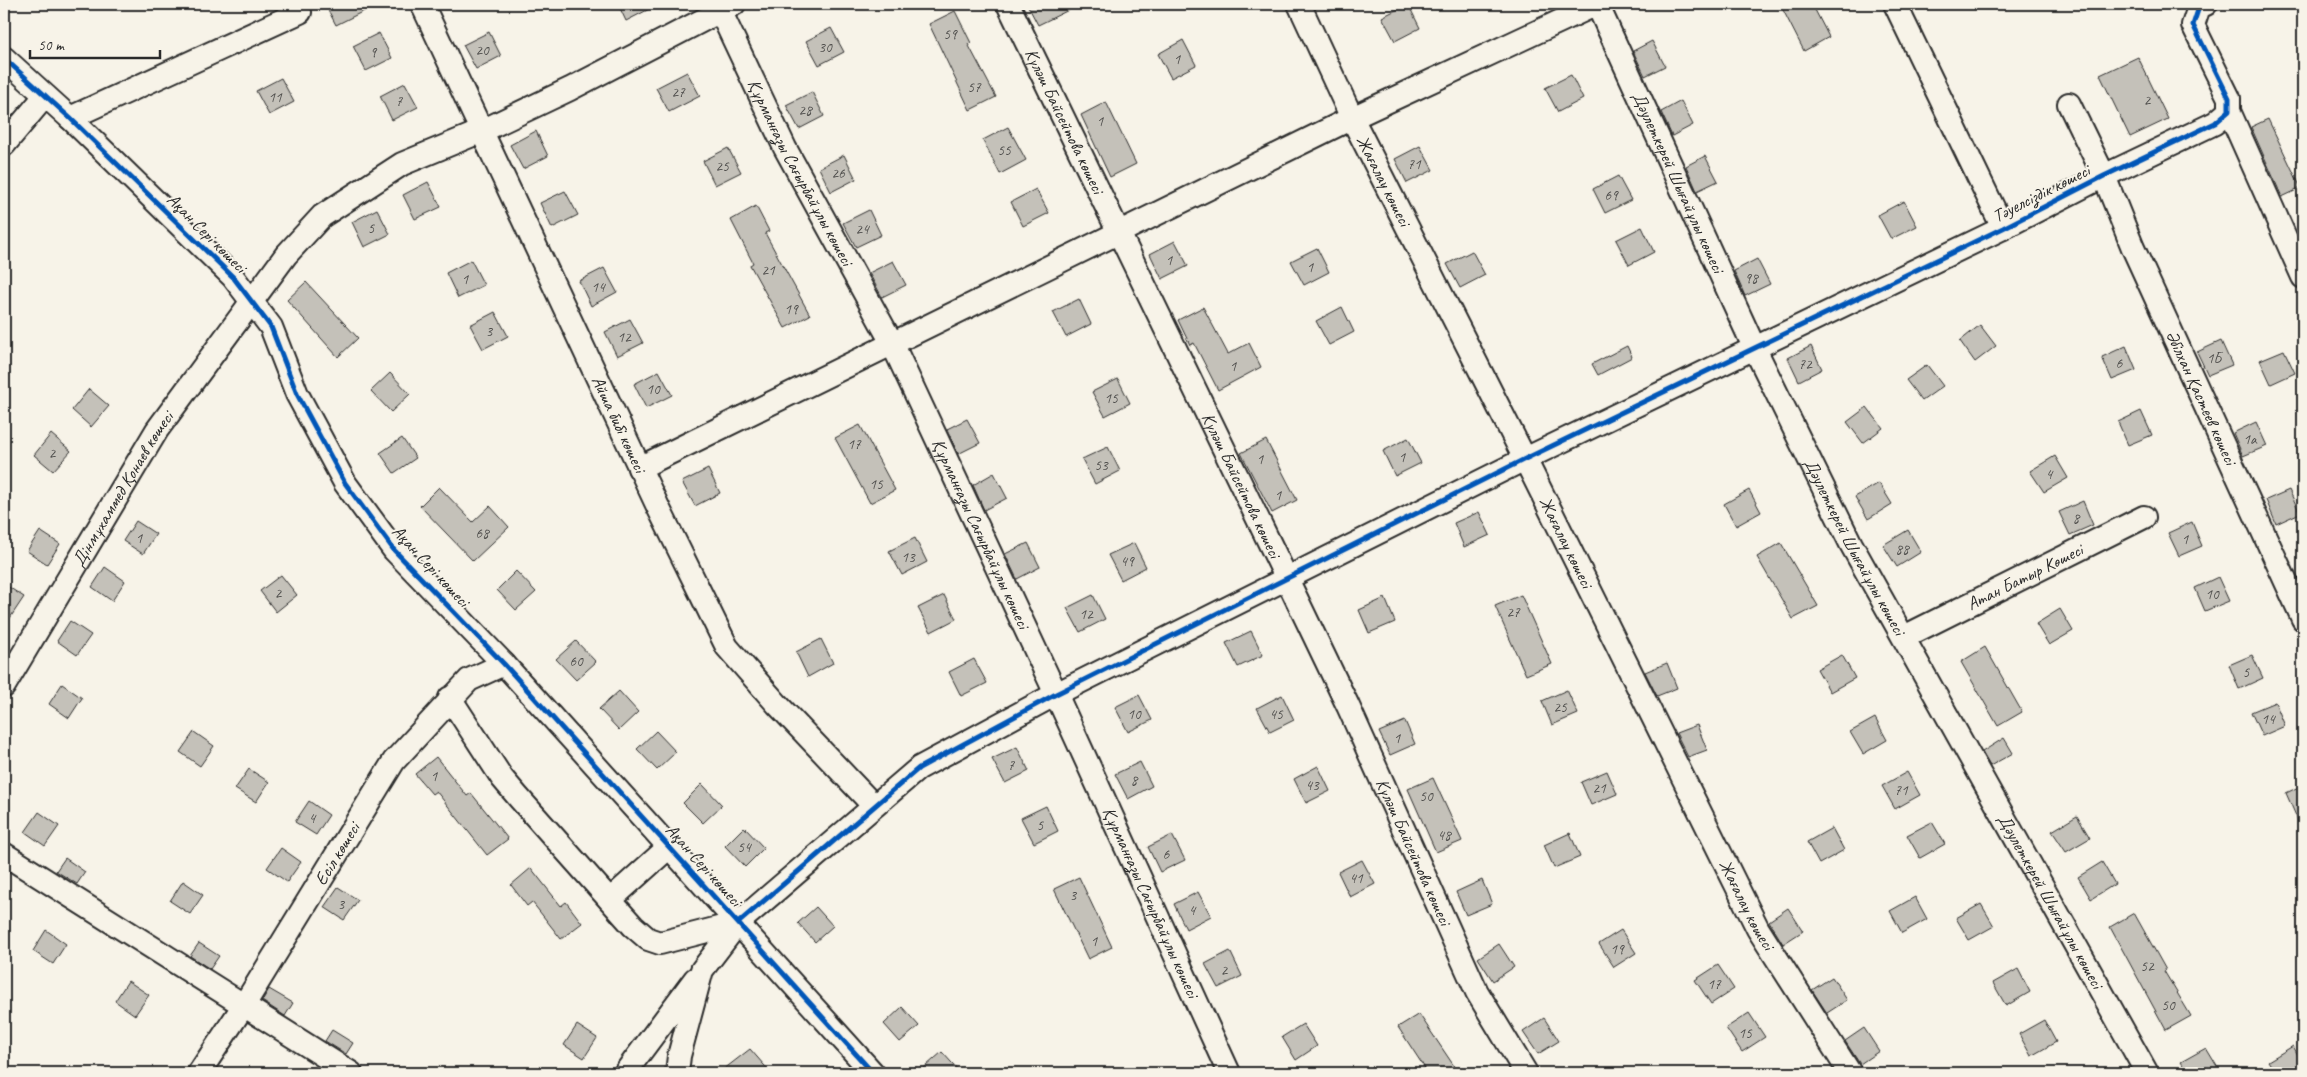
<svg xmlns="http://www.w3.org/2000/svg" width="2307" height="1077" font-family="Caveat,sans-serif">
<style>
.building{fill:#c4c1b9;stroke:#2b2b2b}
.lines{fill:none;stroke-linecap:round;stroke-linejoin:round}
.minor-casing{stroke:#2b2b2b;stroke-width:26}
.minor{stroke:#f7f3e8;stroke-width:22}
.cycleway-casing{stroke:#f7f3e8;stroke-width:8}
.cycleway{stroke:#0057b8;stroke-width:5}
.labels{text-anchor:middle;stroke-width:4;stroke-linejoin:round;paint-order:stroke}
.number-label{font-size:15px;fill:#51504e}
.street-label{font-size:18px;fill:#2b2b2b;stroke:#f7f3e8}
</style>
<rect width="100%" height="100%" fill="#f7f3e8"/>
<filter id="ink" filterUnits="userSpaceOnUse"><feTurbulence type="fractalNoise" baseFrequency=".02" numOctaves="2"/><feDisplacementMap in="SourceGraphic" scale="10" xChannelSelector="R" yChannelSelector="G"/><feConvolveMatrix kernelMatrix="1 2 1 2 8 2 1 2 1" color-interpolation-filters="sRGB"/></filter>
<g filter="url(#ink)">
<path class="building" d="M325 4H378L336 25Z
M618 4H659L626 21Z
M1027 4H1081L1038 25Z
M1408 4 1420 28 1395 41 1382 17Z
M1780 4H1812L1829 37 1804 51Z
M955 11 971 43 968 44 996 97 970 110 929 24Z
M831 28 844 52 819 65 806 41Z
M489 32 501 56 476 69 463 45Z
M379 33 392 58 366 71 353 46Z
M1183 40 1196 65 1171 78 1158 54Z
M1652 41 1665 66 1645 76 1633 51Z
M2138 57 2168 119 2130 137 2100 75Z
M687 72 700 96 669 112 656 88Z
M1571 75 1583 99 1558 112 1545 88Z
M281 78 294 102 269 115 256 91Z
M405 83 418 107 392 120 380 96Z
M812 92 824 116 799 129 786 105Z
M1681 101 1693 125 1672 136 1661 112Z
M1106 102 1136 164 1110 177 1081 115Z
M2268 119 2301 188 2282 197 2251 127Z
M1008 127 1026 160 1000 174 983 140Z
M536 131 548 156 523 169 510 145Z
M1420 146 1433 170 1407 183 1395 159Z
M728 148 741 172 715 185 703 161Z
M844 155 856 179 831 192 819 168Z
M1705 156 1718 181 1697 191 1686 166Z
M1618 176 1631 200 1605 213 1593 189Z
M428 182 441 207 415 219 403 195Z
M1036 189 1049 213 1023 226 1011 202Z
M565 191 578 215 552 228 540 203Z
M1904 201 1917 226 1891 239 1878 215Z
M756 206 769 231 765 233 810 315 785 328 750 265 753 263 731 220Z
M377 209 390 234 364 247 352 222Z
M869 210 881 235 856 247 843 223Z
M1642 227 1654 252 1629 265 1616 240Z
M1175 241 1188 266 1162 279 1150 254Z
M1317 248 1329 272 1304 285 1291 261Z
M1472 251 1485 275 1460 288 1447 264Z
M1757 259 1770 284 1745 296 1734 271Z
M471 260 484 285 458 298 446 273Z
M893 261 906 285 882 297 869 273Z
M604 268 617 292 591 306 579 281Z
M306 282 358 338 338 357 287 300Z
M1079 299 1091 324 1066 337 1053 312Z
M1203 307 1228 354 1249 343 1261 367 1218 390 1194 343 1190 345 1178 320Z
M1342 307 1354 332 1329 345 1316 321Z
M495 312 508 336 483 349 470 325Z
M630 319 643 343 617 356 605 332Z
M1980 325 1996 346 1975 362 1960 341Z
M2221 341 2232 365 2208 375 2197 352Z
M1627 346 1632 357 1598 375 1592 364Z
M1811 346 1822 369 1799 381 1788 358Z
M2126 346 2136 370 2112 380 2102 357Z
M2284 350 2295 373 2271 384 2260 360Z
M1927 365 1943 386 1922 401 1906 380Z
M659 371 672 395 646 408 634 384Z
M390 373 410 394 391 412 371 391Z
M1118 379 1130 403 1105 416 1092 392Z
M89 389 109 406 91 427 72 410Z
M1867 407 1883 428 1863 443 1847 422Z
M2141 411 2152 435 2128 445 2118 422Z
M967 419 980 443 958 454 947 429Z
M2256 422 2267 446 2243 456 2233 433Z
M860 425 895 490 870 503 835 438Z
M51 434 71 451 53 471 34 455Z
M402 438 416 458 394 473 380 453Z
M1408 438 1421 463 1395 476 1383 451Z
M1266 440 1297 500 1272 513 1241 453Z
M1108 447 1120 471 1095 484 1082 459Z
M2055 456 2068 478 2044 492 2030 471Z
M708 469 720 493 695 506 682 482Z
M994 473 1007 498 984 510 973 485Z
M1879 483 1892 504 1868 519 1855 497Z
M439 487 473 522 490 506 509 527 473 561 420 506Z
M1749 490 1761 512 1736 526 1724 504Z
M2289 490 2300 513 2276 524 2266 500Z
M2083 501 2093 525 2070 535 2059 512Z
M1479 512 1490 535 1464 547 1454 523Z
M136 521 156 534 143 554 123 541Z
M2192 522 2202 546 2179 556 2168 533Z
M1908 530 1921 552 1897 567 1883 545Z
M40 531 60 544 47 564 27 551Z
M915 538 927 562 902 575 889 551Z
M1028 543 1040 567 1017 579 1005 554Z
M1134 543 1146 567 1121 580 1108 555Z
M1781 543 1818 606 1793 619 1757 557Z
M105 567 125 581 112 601 92 587Z
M516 571 536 592 516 610 497 590Z
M281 575 297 595 276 612 260 591Z
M2218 577 2229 601 2205 611 2195 588Z
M4 584 24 597 4 627Z
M944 595 956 619 931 632 918 608Z
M1093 595 1105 619 1080 632 1067 608Z
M1521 595 1552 664 1526 675 1495 606Z
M1385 598 1395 622 1369 633 1359 610Z
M2060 609 2073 631 2049 645 2036 624Z
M70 621 91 635 77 655 57 641Z
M1251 631 1263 655 1238 667 1226 643Z
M821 639 833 663 808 677 796 652Z
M576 641 596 662 576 680 556 659Z
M1985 647 2022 712 1998 726 1961 662Z
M1842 655 1855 678 1830 692 1817 669Z
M2252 655 2263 678 2239 689 2229 665Z
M974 659 987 683 961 696 949 672Z
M1667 663 1677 688 1657 696 1645 672Z
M62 684 82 698 69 718 49 704Z
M1567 690 1578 714 1552 725 1542 701Z
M619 691 638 712 619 730 599 709Z
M1139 695 1152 720 1128 732 1115 707Z
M1282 695 1294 720 1270 732 1257 708Z
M2275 702 2285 726 2262 736 2251 712Z
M1875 718 1887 740 1863 754 1850 732Z
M1405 721 1415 744 1390 755 1379 732Z
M1697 725 1707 750 1688 757 1676 733Z
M656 731 676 752 657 770 637 749Z
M194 732 214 746 200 766 180 752Z
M2004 738 2013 753 1990 766 1982 752Z
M1017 747 1029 771 1005 783 992 759Z
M436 757 467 796 471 793 508 839 487 855 436 791 432 794 415 774Z
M1140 762 1152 786 1128 799 1115 774Z
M1318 766 1330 791 1306 803 1294 779Z
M249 769 269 782 256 802 235 789Z
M1607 771 1617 794 1591 805 1581 782Z
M1907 772 1920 795 1895 809 1882 786Z
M1433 778 1462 841 1436 852 1408 789Z
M702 784 722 805 703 823 683 803Z
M2303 785V832L2286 793Z
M309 801 329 815 316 835 295 822Z
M1046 806 1058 831 1034 843 1021 818Z
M39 812 59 826 45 846 25 832Z
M2077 816 2090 838 2066 852 2052 831Z
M1932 822 1945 844 1920 858 1907 835Z
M744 827 764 848 745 867 725 846Z
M1832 828 1844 850 1819 864 1807 842Z
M1570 833 1580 857 1554 868 1544 845Z
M1172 835 1185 860 1160 872 1148 847Z
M281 848 301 862 287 882 267 868Z
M65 858 85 872 77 884 56 871Z
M1362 860 1375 884 1350 897 1338 872Z
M2102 862 2115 884 2091 899 2078 877Z
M531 868 561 906 566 902 582 923 561 939 532 902 527 906 511 885Z
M1079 877 1112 947 1088 959 1054 889Z
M1482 880 1492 904 1466 915 1456 892Z
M183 881 203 895 190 914 170 901Z
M338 887 358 900 344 920 324 907Z
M1198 892 1211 916 1186 929 1174 904Z
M1915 897 1927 919 1902 933 1890 911Z
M1981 904 1994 926 1969 940 1956 918Z
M816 907 833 926 815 942 798 923Z
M1788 908 1803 931 1783 944 1769 921Z
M2134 913 2166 970 2164 971 2191 1016 2166 1030 2110 927Z
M46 930 66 944 53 964 33 951Z
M1621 930 1636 953 1614 967 1599 944Z
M199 943 219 956 210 969 190 956Z
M1499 944 1514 967 1493 981 1478 958Z
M1230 951 1242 976 1218 988 1205 964Z
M1718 965 1734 989 1711 1004 1695 980Z
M2018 969 2030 992 2006 1006 1993 983Z
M1832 977 1847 1000 1827 1013 1812 990Z
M128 981 149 995 135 1015 115 1001Z
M269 989 293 1003 285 1016 262 1001Z
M902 1007 919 1026 900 1042 884 1024Z
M1749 1013 1765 1037 1742 1052 1726 1028Z
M1419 1014 1454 1066 1442 1073H1428L1398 1027Z
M1544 1018 1559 1041 1538 1054 1523 1032Z
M2044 1020 2056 1042 2031 1056 2019 1034Z
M1303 1024 1317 1046 1296 1060 1282 1037Z
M577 1025 597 1038 584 1058 564 1045Z
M1864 1028 1879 1051 1860 1064 1845 1041Z
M332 1030 353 1043 346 1054 325 1041Z
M2293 1046 2303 1064V1070L2297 1073H2276L2268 1061Z
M2206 1048 2221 1073H2188L2181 1062Z
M750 1049 771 1073H719Z
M942 1052 961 1073H918Z"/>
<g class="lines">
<defs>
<g id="minor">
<path id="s1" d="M422 4 659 509 727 647 777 704 874 806"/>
<path id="s2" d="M717 4 785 148 892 343 1056 694 1229 1073"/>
<path id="s3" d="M1008 4 1287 579 1348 706 1477 992 1526 1073"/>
<path id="s4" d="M1299 4 1352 118 1525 459 1758 929 1850 1073"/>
<path id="s5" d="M1597 4 1754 347 1851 544 2147 1073"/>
<path d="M1895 4 2003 228"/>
<path d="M4 58 70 118 233 277 271 327 297 394 345 483 394 550 504 664 873 1073"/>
<path id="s6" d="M2069 104 2104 176 2133 248 2303 619"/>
<path d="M2229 111 2303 277"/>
<path d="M70 118 300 12"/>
<path d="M4 145 45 96"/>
<path d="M639 468 1352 118 1597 4"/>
<path id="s7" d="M1904 637 2144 517"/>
<path id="s8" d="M4 686 157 430 286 255 322 216 402 164 482 131 570 89 734 4"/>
<path d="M450 698 502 778 519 798 633 926 648 939 660 943 738 923 919 768 1056 694 1525 459 2003 228 2104 176 2215 123 2229 111V98L2193 25 2199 7 2206 4"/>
<path d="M4 854 351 1073"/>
<path d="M610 900 669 847"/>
<path id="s9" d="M199 1073 244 1005 394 761 469 680 504 664"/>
<path d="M625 1073 695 979"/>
<path d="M677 1073 679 1056 702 970 738 923"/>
</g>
</defs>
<use href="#minor" class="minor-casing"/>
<use href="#minor" class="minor"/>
<defs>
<path id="cycleway" d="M4 58 70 118 233 277 271 327 297 394 345 483 394 550 504 664 873 1073
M738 923 919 768 1056 694 1525 459 2003 228 2104 176 2215 123 2229 111V98L2193 25 2199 7 2206 4"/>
</defs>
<use href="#cycleway" class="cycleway-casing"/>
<use href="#cycleway" class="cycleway"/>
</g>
</g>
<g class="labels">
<g class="number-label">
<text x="950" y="39">59</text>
<text x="825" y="52">30</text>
<text x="482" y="55">20</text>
<text x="373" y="57">9</text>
<text x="1177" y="64">1</text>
<text x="974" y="92">57</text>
<text x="678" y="97">27</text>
<text x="275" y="102">11</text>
<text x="2147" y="105">2</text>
<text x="399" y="106">7</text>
<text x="805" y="115">28</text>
<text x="1100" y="126">1</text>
<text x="1004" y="155">55</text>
<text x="1414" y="169">71</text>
<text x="722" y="171">25</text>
<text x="838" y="178">26</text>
<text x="1611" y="200">69</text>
<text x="371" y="233">5</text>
<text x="862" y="234">24</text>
<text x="1169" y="265">1</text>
<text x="1310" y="272">1</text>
<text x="768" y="275">21</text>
<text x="1751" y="283">98</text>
<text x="465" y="284">1</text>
<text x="598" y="292">14</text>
<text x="791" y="314">19</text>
<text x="489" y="336">3</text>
<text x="624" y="342">12</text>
<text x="2214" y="363">1Б</text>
<text x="2119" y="368">6</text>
<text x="1805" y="369">72</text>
<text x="1233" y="371">1</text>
<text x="653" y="394">10</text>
<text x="1111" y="403">15</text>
<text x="2250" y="444">1а</text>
<text x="854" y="449">17</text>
<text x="52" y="458">2</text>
<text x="1402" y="462">1</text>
<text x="1260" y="464">1</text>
<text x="1101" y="470">53</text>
<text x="2049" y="479">4</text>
<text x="876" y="489">15</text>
<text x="1278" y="500">1</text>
<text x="2076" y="523">8</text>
<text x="482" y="538">68</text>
<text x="139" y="543">1</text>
<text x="2185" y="544">1</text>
<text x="1902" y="554">88</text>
<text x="908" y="562">13</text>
<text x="1127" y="566">49</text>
<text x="278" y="598">2</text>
<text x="2212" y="599">10</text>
<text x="1513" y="617">27</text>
<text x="1086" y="619">12</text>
<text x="576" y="666">60</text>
<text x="2246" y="677">5</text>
<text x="1560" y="712">25</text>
<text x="1134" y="719">10</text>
<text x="1276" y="719">45</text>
<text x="2268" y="724">14</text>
<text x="1397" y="743">1</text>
<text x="1011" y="770">7</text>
<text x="434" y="781">1</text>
<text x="1134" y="785">8</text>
<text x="1312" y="790">43</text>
<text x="1599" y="793">21</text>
<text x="1901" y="795">71</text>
<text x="1426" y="801">50</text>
<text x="312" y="823">4</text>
<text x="1040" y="830">5</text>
<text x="1444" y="840">48</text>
<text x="744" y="852">54</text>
<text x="1166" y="859">6</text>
<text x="1356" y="883">41</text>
<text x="1073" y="900">3</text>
<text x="341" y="909">3</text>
<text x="1192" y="915">4</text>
<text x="1094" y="946">1</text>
<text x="1617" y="954">19</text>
<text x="2147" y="971">52</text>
<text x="1224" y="975">2</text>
<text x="1714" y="989">17</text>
<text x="2168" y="1010">50</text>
<text x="1745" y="1038">15</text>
</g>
<g class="street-label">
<text dy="6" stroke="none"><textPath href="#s3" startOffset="130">Күләш Байсейтова көшесі</textPath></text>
<text dy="6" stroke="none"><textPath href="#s2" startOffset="188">Құрманғазы Сағырбайұлы көшесі</textPath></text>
<text dy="6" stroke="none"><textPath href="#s4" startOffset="196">Жағалау көшесі</textPath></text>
<text dy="6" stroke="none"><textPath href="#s5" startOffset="196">Дәулеткерей Шығайұлы көшесі</textPath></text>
<text transform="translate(2041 193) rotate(-27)" y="6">Тәуелсіздік көшесі</text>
<text transform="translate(207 233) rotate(45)" y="6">Ақан Сері көшесі</text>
<text dy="6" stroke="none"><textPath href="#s6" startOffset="322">Әбілхан Қастеев көшесі</textPath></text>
<text dy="6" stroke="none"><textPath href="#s1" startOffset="464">Айша бибі көшесі</textPath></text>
<text dy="6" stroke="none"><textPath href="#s3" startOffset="535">Күләш Байсейтова көшесі</textPath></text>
<text dy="6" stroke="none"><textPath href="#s8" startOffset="230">Дінмұхаммед Қонаев көшесі</textPath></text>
<text dy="6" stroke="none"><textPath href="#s2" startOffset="592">Құрманғазы Сағырбайұлы көшесі</textPath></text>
<text dy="6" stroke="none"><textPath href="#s4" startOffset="601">Жағалау көшесі</textPath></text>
<text dy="6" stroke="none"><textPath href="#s5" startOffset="601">Дәулеткерей Шығайұлы көшесі</textPath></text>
<text transform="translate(431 566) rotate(47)" y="6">Ақан Сері көшесі</text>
<text dy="6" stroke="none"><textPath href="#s7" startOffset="135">Атан Батыр Көшесі</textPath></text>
<text dy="6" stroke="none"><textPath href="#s3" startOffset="940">Күләш Байсейтова көшесі</textPath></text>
<text dy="6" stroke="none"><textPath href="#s9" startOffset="259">Есіл көшесі</textPath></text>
<text transform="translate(704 865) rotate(48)" y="6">Ақан Сері көшесі</text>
<text dy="6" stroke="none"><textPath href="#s5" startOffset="1006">Дәулеткерей Шығайұлы көшесі</textPath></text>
<text dy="6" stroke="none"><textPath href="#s2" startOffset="998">Құрманғазы Сағырбайұлы көшесі</textPath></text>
<text dy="6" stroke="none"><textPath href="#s4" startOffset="1006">Жағалау көшесі</textPath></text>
</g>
</g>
<rect width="2307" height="1077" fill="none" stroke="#f7f3e8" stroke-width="20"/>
<rect x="10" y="10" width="2287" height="1057" fill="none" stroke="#2b2b2b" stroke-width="2" filter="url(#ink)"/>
<path d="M30 50v8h130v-8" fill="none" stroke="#2b2b2b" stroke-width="2.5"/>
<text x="38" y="50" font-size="15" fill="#2b2b2b" stroke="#f7f3e8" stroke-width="4" paint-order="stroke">50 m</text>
</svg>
